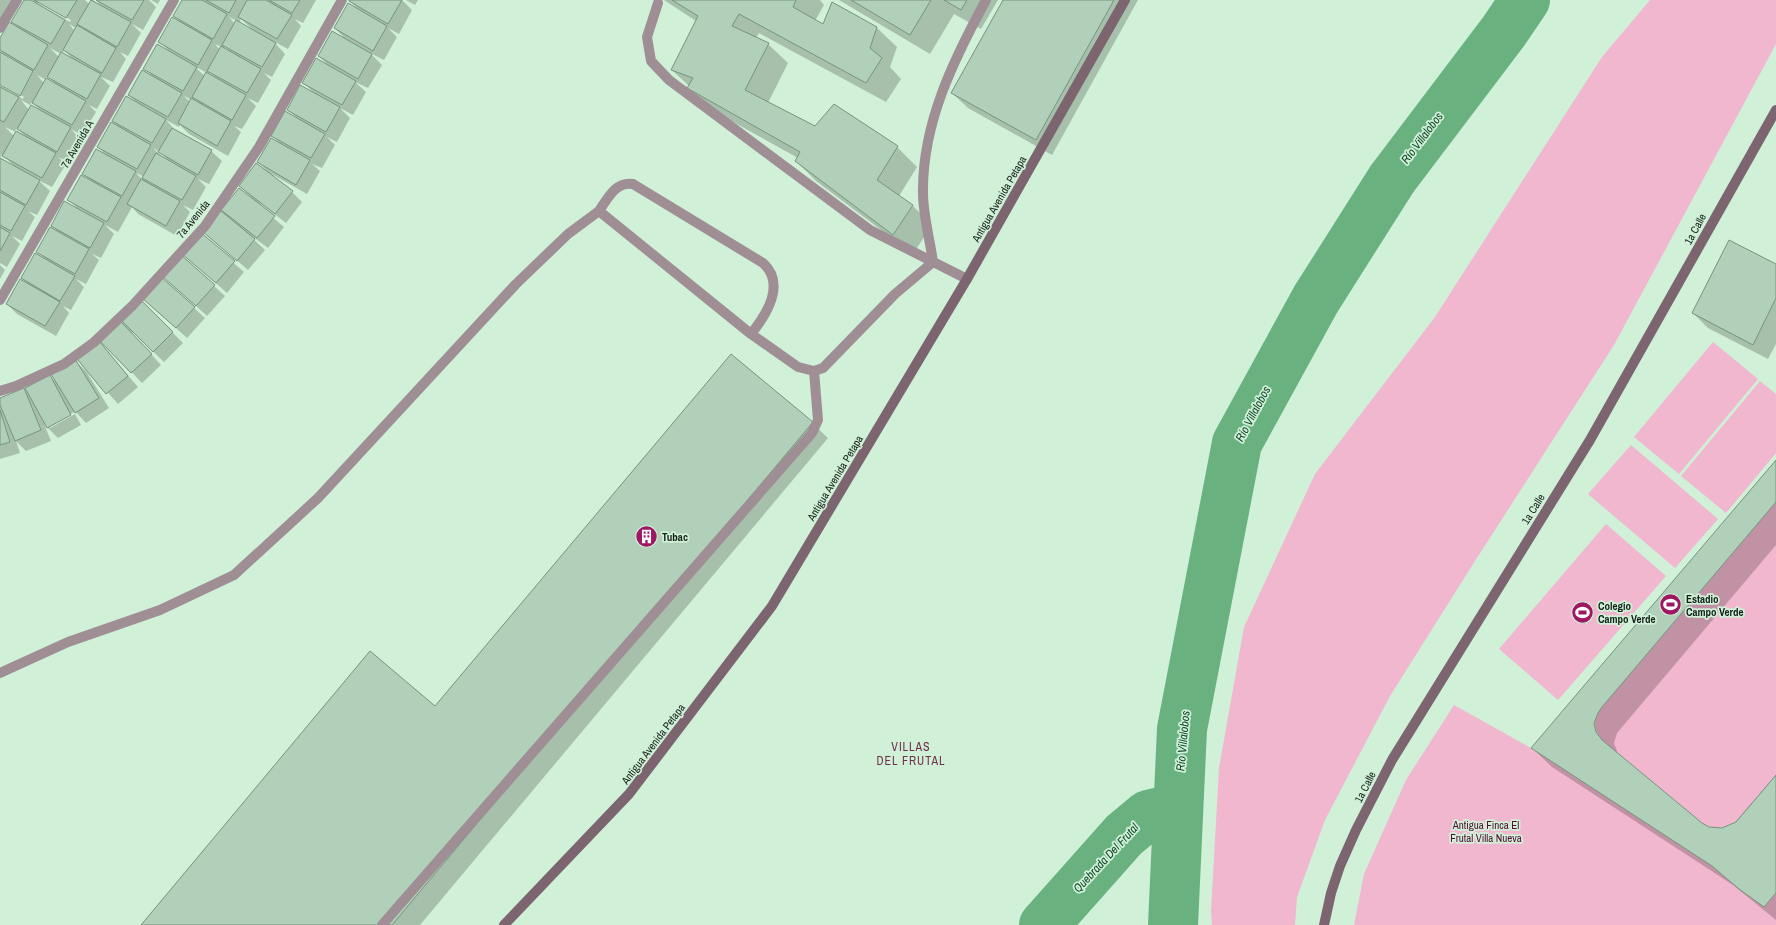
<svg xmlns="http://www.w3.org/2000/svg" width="1776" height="925" font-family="'Archivo Narrow',sans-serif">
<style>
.green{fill:#f0b7ce}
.shadow{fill:#0003;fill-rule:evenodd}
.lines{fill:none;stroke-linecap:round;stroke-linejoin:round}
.river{stroke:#69b280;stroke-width:50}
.building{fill:#b1d0b9;stroke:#76937d}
.service{stroke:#9f8f95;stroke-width:10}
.minor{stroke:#9f8f95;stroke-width:10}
.secondary{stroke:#7c656e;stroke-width:10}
.labels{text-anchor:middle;stroke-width:3.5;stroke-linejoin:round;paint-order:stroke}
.street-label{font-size:11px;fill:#152118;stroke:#d0f0d8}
.poi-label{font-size:11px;font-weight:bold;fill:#152118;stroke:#d0f0d8;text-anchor:start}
.park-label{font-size:11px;fill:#510a31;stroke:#d0f0d8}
.water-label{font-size:12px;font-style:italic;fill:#104827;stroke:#d0f0d8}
.neighbourhood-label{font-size:12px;letter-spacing:1px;fill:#702e4c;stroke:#d0f0d8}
</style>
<rect width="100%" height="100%" fill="#d0f0d8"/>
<path class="green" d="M1650 0H1776V44L1614 345 1475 561 1390 696 1325 820 1297 897 1295 925H1212L1211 911 1219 768 1244 627 1315 474 1435 317 1602 57Z
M1713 342 1758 379 1679 474 1634 437Z
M1760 381 1776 394V453L1726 513 1681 476Z
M1631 445 1718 519 1675 568 1588 494Z
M1776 502V775C1768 785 1741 820 1732 825 1722 829 1711 829 1702 823L1602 740C1593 728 1593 719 1602 707Z
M1606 524 1666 576 1558 700 1499 649Z
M1454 705 1531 748 1712 866 1739 889 1764 907 1776 893V925H1354L1364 874 1406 780Z"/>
<path class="shadow" d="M0 0H15L3 20 0 18Z
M25 0 34 2 32 0H85L90 5 92 1 90 0H93L101 6 96 0H149L156 7 143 30 132 24 141 33 128 56 120 52 126 59 113 82 101 77 110 86 97 109 89 105 96 112 82 135 71 129 80 139 67 161 58 157 66 164 52 187 38 180 50 191 37 215 28 211 35 217 22 241 12 236 20 244 7 267 0 263V160L14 166 2 154 0 158V86L23 99 24 97 0 84V53L3 54 0 51V40L21 30 13 22ZM38 2 71 20 70 22 38 4ZM69 24 76 28 75 31ZM79 24 85 31 77 27ZM50 48 61 54 59 57ZM64 50 74 60 62 54ZM37 75 46 80 44 83ZM47 76 56 84V85L45 79ZM21 100 30 105 32 102 42 112 29 110ZM5 127 16 132 14 136ZM17 128 26 137 15 131Z
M151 0H160L158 4Z
M183 0H316L303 23 295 19 301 26 288 49 273 41 285 54 272 77 264 73 271 80 258 103 248 98 256 106 242 129 234 126 241 132 228 156 189 134 180 125 179 127 166 120 175 130 211 151 222 161 209 184 198 179 206 187 193 210 183 205 190 212 177 236 138 214 132 207 118 232 105 225 114 234 101 258 92 254 99 260 86 284 76 279 84 287 71 310 63 306 69 313 56 336 17 314 7 304 28 284 22 278 45 259 37 251 58 232 52 225 77 208 68 199 90 180 83 173 106 155 98 147 120 128 113 121 138 104 129 95 152 76 145 68 169 51 160 42 181 23 175 16ZM229 17 237 21 235 24ZM241 19 252 29 239 23ZM215 44 222 47 220 50ZM225 46 230 51 224 49ZM198 68 207 73 205 76 197 69ZM210 72 216 78 209 75ZM184 96 192 100 190 102ZM195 99 200 104 194 101ZM153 148 160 152 168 160 161 156ZM137 173 144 177 142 179 137 174Z
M351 0H402L412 10 399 34 388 28 397 37 384 60 370 53 382 65 368 88 355 82 366 92 353 115 340 108 350 118 337 142 327 137 335 145 322 168 312 164 320 171 307 194 268 172 267 173 292 192 302 202 286 223 260 203 258 205 284 227 268 248 252 236 251 237 265 250 248 270 203 231 239 189 252 200 253 199 240 186 268 172 258 162 280 143 272 136 296 117 288 110 313 92 304 83 329 66 319 56 346 40 335 28 359 10 350 1Z
M406 0H418L415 5Z
M664 0H820L824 5 815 21 823 25 833 3 877 28 897 47 890 67 901 79 886 102 759 33 756 38 768 44 788 63 768 103 815 127 897 147 917 167 899 196 912 205 932 225 913 254 816 181 796 161 798 158 708 108 688 88 689 86 672 70 696 21Z
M839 0H998L981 29 954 14 930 54Z
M1004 0H1138L1052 155 968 108 952 93Z
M200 234 244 272 227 293 183 254Z
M181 256 225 296 207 316 163 276Z
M0 265 5 270 0 279Z
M1776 265V344L1768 359 1708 328 1693 313Z
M161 278 205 318 187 338 154 308Z
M141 301 183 343 164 362 133 332 132 333 161 365 142 383 101 340Z
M99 342 138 387 118 404 78 359Z
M75 361 86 371 109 408 86 423 74 410V412L50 425V428L75 414 81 425 58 438 44 424 51 441 26 451 16 441 20 453 0 459V399L24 389 29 395 50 376 56 382Z
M812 423 828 438 420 925H143L436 707Z
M1776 461V545L1617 733 1614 743 1618 754 1705 826 1718 829 1733 825 1776 775V920L1733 885 1552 767 1532 748Z"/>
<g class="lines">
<path class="river" d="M1044 925 1124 835 1148 815 1177 808
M1173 925 1182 729 1237 443 1316 299 1392 179 1504 31 1525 0"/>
</g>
<path class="building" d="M24 0H31L65 20 51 44 11 22Z
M34 0H77L66 18Z
M91 0 131 22 117 47 77 24Z
M96 0H144L132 20Z
M182 0H202L227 14 213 39 173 16Z
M206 0H236L229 13Z
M247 0H266L292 15 277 39 238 17Z
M269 0H300L292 13Z
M349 0H402L388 24 349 1Z
M672 0H796L793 7 823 24 832 2 877 27 870 48 882 58 866 83 739 14 732 26 769 43 745 90 815 126 834 104 898 146 877 180 913 205 893 235 795 161 800 152 687 88 693 78 671 70 698 16Z
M851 0H931L910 35Z
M944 0H967L961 10Z
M1003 0H1114L1036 140 951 93Z
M348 3 387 26 373 51 334 28Z
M172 17 212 40 198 65 158 42Z
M236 20 276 43 262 67 222 45Z
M9 22 48 45 34 70 0 50V38Z
M77 25 116 48 102 73 63 50Z
M332 31 372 54 358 79 318 56Z
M157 44 197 67 183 91 143 69Z
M221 46 261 69 247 93 207 71Z
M0 52 33 71 20 96 0 85Z
M61 52 101 74 87 99 47 77Z
M316 58 356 81 342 105 302 83Z
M142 70 182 93 168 117 128 95Z
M206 72 246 95 232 120 192 97Z
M46 78 86 101 72 125 32 103Z
M300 85 340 107 326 132 287 110Z
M0 87 19 97 4 122 0 120Z
M126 96 166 119 152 143 112 121Z
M191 98 231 121 217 146 178 123Z
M31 105 71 127 57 152 17 129Z
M285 111 325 134 311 158 271 136Z
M111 122 151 145 137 169 97 147Z
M172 128 212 150 198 175 158 152Z
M16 131 56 153 42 178 2 156Z
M271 138 310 160 296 185 257 162Z
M96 149 136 171 122 196 82 174Z
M156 153 196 176 182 200 142 178Z
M0 158 40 180 26 205 0 190Z
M256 163 293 191 275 214 239 186Z
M81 175 121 197 107 222 67 200Z
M141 179 180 201 166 226 127 204Z
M239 188 275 216 257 238 221 210Z
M0 192 25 206 11 231 0 225Z
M64 201 104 223 90 248 51 226Z
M220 210 255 239 237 261 202 231Z
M0 227 10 233 0 251Z
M50 227 89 249 75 274 36 252Z
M200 232 235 261 216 283 182 254Z
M1729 240 1776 264V298L1753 345 1692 313Z
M35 253 75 276 60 301 21 278Z
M181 255 215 285 196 306 162 276Z
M161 277 195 307 176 328 142 298Z
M20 279 60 302 45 326 6 304Z
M141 300 173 332 153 352 121 320Z
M120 321 152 354 131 373 99 340Z
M99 341 128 376 106 394 77 359Z
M731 354 813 422 392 925H141L370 651 435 706Z
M75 359 99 398 75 413 51 374Z
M50 375 71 415 47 428 25 388Z
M24 388 41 430 15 441 0 405V398Z
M0 410 10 442 0 445Z
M1776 460V502L1602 707 1598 713 1594 723 1596 732 1602 740 1702 823 1709 827 1722 828 1736 822 1776 775V893L1764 907 1739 889 1712 866 1531 748Z"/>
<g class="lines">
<path class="service" d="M658 3 647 37 651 61 669 80 870 230 967 279
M599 211C608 198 616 181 633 184L763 263C786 284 767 314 751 334
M0 673 68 642 160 610 234 575 318 498 516 284 568 234 599 211 751 334 798 367 814 371 823 368 895 294 933 262C930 240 923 215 923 193 922 123 954 59 986 0
M382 925 812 433 818 420 814 371"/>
<path class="minor" d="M0 28 17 0
M0 300 174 0
M0 391 16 386 64 364 93 343 133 305 205 226 259 147 342 0"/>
<path class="secondary" d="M504 925 629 794 772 606 967 279 1125 0
M1324 925 1331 893 1340 866 1356 830 1392 760 1590 440 1776 110"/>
</g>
<defs>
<symbol id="building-disc" viewBox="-11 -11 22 22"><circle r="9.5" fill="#9f1663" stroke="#d0f0d8"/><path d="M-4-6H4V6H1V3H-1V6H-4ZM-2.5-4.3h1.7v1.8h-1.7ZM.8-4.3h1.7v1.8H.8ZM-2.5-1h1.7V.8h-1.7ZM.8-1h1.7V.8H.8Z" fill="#fff"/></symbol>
<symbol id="stadium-disc" viewBox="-11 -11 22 22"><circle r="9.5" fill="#9f1663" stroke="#d0f0d8"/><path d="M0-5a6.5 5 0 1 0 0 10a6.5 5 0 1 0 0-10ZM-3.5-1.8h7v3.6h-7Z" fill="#fff"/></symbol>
</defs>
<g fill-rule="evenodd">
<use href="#building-disc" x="634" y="524" width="25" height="25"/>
<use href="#stadium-disc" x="1658" y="592" width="25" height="25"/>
<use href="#stadium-disc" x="1570" y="600" width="25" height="25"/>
</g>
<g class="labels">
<g class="street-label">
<text transform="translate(77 144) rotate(-60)" y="4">7a Avenida A</text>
<text transform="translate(999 199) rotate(-60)" y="4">Antigua Avenida Petapa</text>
<text transform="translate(193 219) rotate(-51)" y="4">7a Avenida</text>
<text transform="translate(1695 229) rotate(-61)" y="4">1a Calle</text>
<text transform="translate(835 478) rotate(-59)" y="4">Antigua Avenida Petapa</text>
<text transform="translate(1533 509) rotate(-58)" y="4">1a Calle</text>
<text transform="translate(653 744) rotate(-53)" y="4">Antigua Avenida Petapa</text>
<text transform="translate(1365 787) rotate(-63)" y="4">1a Calle</text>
</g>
<g class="poi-label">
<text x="662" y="541">Tubac</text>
<text x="1686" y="603">Estadio<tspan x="1686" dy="13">Campo Verde</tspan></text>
<text x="1598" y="610">Colegio<tspan x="1598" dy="13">Campo Verde</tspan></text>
</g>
<g class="park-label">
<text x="1486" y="829">Antigua Finca El<tspan x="1486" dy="13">Frutal Villa Nueva</tspan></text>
</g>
<g class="water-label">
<text transform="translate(1422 138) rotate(-53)" y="4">Río Villalobos</text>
<text transform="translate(1253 414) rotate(-62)" y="4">Río Villalobos</text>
<text transform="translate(1183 741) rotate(-85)" y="4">Río Villalobos</text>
<text transform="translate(1106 858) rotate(-47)" y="4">Quebrada Del Frutal</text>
</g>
<g class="neighbourhood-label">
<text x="911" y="751">VILLAS<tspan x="911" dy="14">DEL FRUTAL</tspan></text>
</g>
</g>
</svg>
